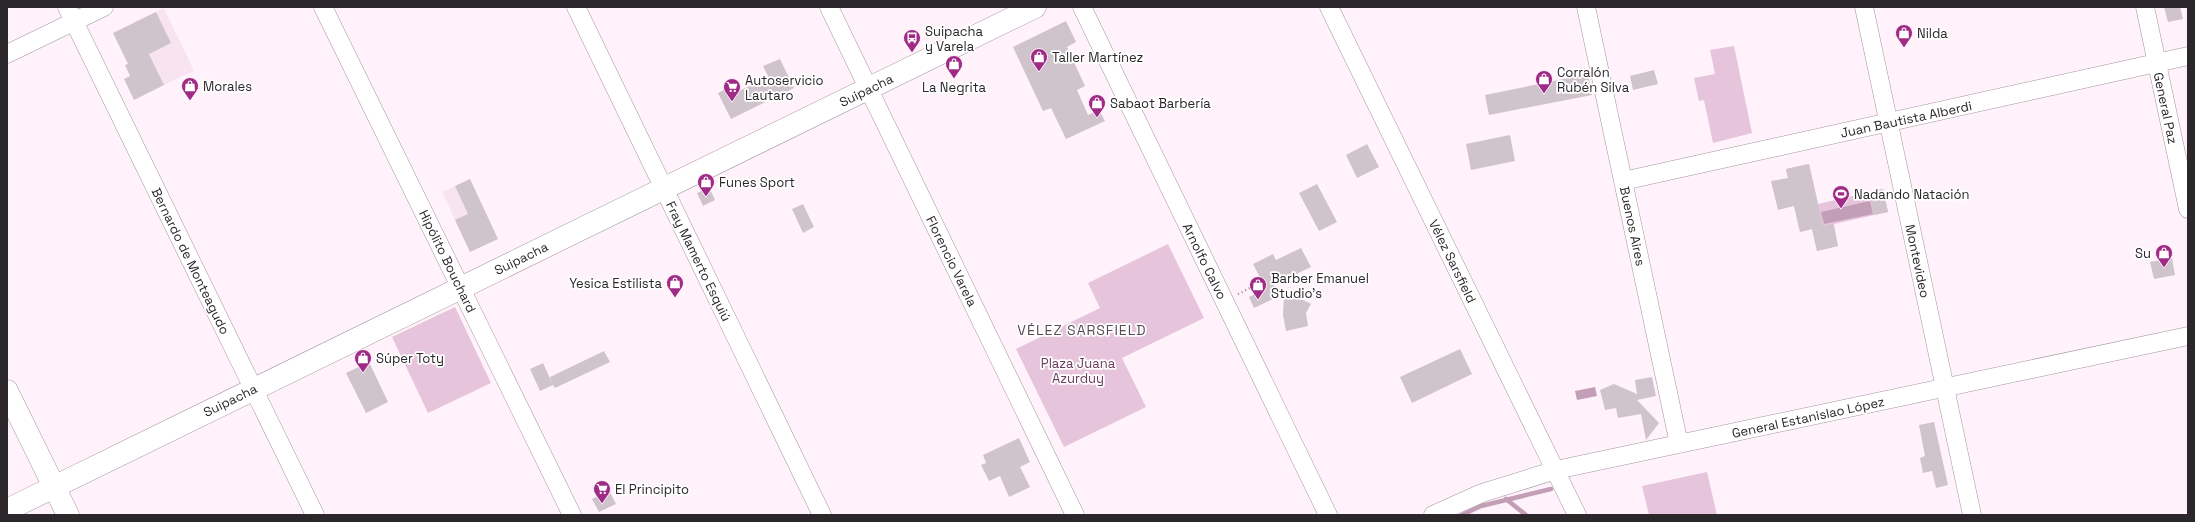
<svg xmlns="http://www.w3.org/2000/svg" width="2195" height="522" font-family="'Space Grotesk',sans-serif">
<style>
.built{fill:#f8e4f1}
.green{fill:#e6c4db}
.water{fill:#c39eb7}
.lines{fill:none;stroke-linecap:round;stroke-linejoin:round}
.stream{stroke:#c39eb7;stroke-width:4.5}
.building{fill:#d0c4cc}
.minor-casing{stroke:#a3979f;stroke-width:19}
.tertiary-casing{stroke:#a3979f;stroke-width:23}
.secondary-casing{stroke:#a3979f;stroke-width:23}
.path{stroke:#948c91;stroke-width:2.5;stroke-dasharray:1 3;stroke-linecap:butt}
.minor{stroke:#fff;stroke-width:18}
.tertiary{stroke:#fff;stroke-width:22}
.secondary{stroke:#fff;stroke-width:22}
.labels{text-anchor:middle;stroke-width:3.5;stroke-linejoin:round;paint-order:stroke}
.poi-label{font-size:13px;fill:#2b272a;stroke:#fff;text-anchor:start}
.street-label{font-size:13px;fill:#2b272a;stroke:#fff}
.park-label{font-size:13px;fill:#6b3b5e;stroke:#fff}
.neighbourhood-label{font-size:14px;letter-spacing:1px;fill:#574c53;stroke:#fff}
</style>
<rect width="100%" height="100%" fill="#fff2fa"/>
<path class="built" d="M164 8 194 71 164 85 134 22Z
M470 179 498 239 470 252 442 192Z"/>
<path class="green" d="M1734 46 1752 133 1713 143 1704 100 1699 101 1694 78 1715 74 1710 50Z
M1809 164 1818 204 1883 189 1888 212 1834 224 1838 246 1817 251 1812 229 1800 232 1786 169Z
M1168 244 1204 318 1122 358 1146 407 1064 447 1016 349 1100 308 1088 283Z
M455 307 491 383 428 413 392 337Z
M1707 472 1717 515H1649L1642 486Z"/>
<path class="water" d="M1870 201 1873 214 1824 224 1821 212Z
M1595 387 1597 396 1577 400 1575 391Z"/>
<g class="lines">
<path class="stream" d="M1506 499 1526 515
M1462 515 1481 506 1551 489"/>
</g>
<path class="building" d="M2164 7H2180L2183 19 2168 22Z
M156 12 171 43 149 54 164 85 134 100 124 79 130 76 125 65 128 64 113 33Z
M1066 21 1076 42 1067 47 1085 86 1077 90 1088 115 1099 110 1105 121 1066 139 1051 108 1043 111 1013 47Z
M780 59 794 88 731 119 718 93 733 85 736 92 769 78 763 66Z
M1654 70 1658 84 1633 90 1630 76Z
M1588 74 1592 95 1489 115 1485 95Z
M1510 135 1515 161 1471 170 1466 144Z
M1367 144 1379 167 1357 178 1346 155Z
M1809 164 1823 226 1833 224 1838 246 1817 251 1812 229 1800 232 1794 206 1778 210 1771 181 1788 178 1786 169Z
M470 179 498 239 470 252 455 220 468 214 455 186Z
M1317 184 1337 222 1319 231 1299 193Z
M709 187 715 200 703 206 697 193Z
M1883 189 1888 212 1874 215 1869 192Z
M803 204 814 227 803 233 792 209Z
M1301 248 1311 267 1269 287 1273 285 1311 304 1306 313 1308 326 1286 331 1283 315 1284 294 1254 308 1249 297 1266 289 1253 264 1273 254 1276 260Z
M2172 258 2175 275 2154 279 2150 262Z
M1460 349 1472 374 1412 403 1400 377Z
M604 351 610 362 555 388 553 385 540 391 530 369 543 363 553 385 550 377Z
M369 362 388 402 366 413 346 373Z
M1652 377 1656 396 1637 400 1659 423 1646 440 1641 414 1618 418 1616 408 1605 410 1600 390 1614 384 1637 394 1635 380Z
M1934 422 1948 485 1936 488 1932 471 1923 473 1920 458 1925 456 1919 425Z
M1019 438 1030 462 1020 467 1030 487 1009 497 1000 476 989 481 981 465 986 463 983 455Z
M609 490 616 504 599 512 592 499Z"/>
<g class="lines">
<defs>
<path id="minor" d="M67 7 315 515
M323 7 572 515
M576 7 822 515
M829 7 1075 515
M1082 7 1328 515
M1329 7 1577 515
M1586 7 1679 444
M1864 7 1972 515
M2145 7 2188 209
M7 54 104 7
M1623 181 2188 56
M1433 515 1482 493 1556 470 2188 336"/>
<path id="tertiary" d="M7 391 68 515"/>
<path id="secondary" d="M7 510 1035 7"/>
</defs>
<use href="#minor" class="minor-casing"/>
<use href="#tertiary" class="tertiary-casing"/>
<use href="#secondary" class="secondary-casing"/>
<path class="path" d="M1238 294 1262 282"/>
<use href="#minor" class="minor"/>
<use href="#tertiary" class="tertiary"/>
<use href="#secondary" class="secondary"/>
</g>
<defs>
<symbol id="shop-pin" viewBox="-11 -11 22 30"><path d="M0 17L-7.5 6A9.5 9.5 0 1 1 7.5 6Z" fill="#a02b86" stroke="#fff"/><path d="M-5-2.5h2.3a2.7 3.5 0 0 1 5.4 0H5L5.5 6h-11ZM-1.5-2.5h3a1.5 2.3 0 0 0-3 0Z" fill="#fff"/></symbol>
<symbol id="bus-pin" viewBox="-11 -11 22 30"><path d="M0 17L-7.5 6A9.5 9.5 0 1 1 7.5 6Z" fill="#a02b86" stroke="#fff"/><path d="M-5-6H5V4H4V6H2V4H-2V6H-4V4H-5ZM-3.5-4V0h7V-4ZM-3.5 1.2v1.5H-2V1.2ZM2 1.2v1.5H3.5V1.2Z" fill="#fff"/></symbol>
<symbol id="supermarket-pin" viewBox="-11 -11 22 30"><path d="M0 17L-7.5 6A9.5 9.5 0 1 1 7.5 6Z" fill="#a02b86" stroke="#fff"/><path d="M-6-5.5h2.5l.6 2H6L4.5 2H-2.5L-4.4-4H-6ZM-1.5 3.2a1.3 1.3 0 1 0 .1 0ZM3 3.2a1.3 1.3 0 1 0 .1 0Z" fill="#fff"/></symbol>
<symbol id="stadium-pin" viewBox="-11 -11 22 30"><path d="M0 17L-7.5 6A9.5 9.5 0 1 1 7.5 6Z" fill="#a02b86" stroke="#fff"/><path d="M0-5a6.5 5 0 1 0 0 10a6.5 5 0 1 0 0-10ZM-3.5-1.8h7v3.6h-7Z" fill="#fff"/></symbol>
</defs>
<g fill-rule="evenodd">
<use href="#shop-pin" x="1894" y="23" width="20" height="27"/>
<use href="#bus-pin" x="902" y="28" width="20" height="27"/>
<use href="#shop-pin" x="1029" y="47" width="20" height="27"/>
<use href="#shop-pin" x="944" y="54" width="20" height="27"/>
<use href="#shop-pin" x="1534" y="69" width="20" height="27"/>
<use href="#shop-pin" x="180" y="76" width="20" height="27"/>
<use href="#supermarket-pin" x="722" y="77" width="20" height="27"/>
<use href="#shop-pin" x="1087" y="93" width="20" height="27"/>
<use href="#shop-pin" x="696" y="172" width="20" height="27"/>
<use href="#stadium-pin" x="1831" y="184" width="20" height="27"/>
<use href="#shop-pin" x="2154" y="243" width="20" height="27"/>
<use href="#shop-pin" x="665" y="273" width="20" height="27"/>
<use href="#shop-pin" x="1248" y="275" width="20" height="27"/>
<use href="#shop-pin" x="353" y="348" width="20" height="27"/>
<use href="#supermarket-pin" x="592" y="479" width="20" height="27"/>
</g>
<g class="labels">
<g class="poi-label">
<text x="925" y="36">Suipacha<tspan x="925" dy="15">y Varela</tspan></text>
<text x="1917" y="38">Nilda</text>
<text x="1052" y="62">Taller Martínez</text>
<text x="1557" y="77">Corralón<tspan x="1557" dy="15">Rubén Silva</tspan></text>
<text x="745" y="85">Autoservicio<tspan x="745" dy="15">Lautaro</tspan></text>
<text x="203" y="91">Morales</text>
<text x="954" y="92" text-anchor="middle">La Negrita</text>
<text x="1110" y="108">Sabaot Barbería</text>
<text x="719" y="187">Funes Sport</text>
<text x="1854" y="199">Nadando Natación</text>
<text x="2151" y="258" text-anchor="end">Su</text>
<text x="1271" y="283">Barber Emanuel<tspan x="1271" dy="15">Studio's</tspan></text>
<text x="662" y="288" text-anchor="end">Yesica Estilista</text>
<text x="376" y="363">Súper Toty</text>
<text x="615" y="494">El Principito</text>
</g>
<g class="street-label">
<text transform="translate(866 90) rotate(-26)" y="5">Suipacha</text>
<text transform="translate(2166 108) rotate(78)" y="5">General Paz</text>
<text transform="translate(1906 119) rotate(-12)" y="5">Juan Bautista Alberdi</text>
<text transform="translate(1633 226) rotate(78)" y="5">Buenos Aires</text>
<text transform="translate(521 258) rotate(-26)" y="5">Suipacha</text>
<text transform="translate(191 261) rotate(64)" y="5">Bernardo de Monteagudo</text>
<text transform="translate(448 261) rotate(64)" y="5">Hipólito Bouchard</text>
<text transform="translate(699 261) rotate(64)" y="5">Fray Mamerto Esquiú</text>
<text transform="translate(952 261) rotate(64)" y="5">Florencio Varela</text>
<text transform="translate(1205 261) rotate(64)" y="5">Arnolfo Calvo</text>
<text transform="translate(1453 261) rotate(64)" y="5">Vélez Sarsfield</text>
<text transform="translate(1918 261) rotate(78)" y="5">Montevideo</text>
<text transform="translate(230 400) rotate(-26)" y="5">Suipacha</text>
<text transform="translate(1808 417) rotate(-12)" y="5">General Estanislao López</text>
</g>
<g class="park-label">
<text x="1078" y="368">Plaza Juana<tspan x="1078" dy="15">Azurduy</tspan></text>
</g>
<g class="neighbourhood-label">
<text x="1082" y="335">VÉLEZ SARSFIELD</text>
</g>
</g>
<rect width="2195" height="522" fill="none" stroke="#2b272a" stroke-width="16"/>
</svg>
